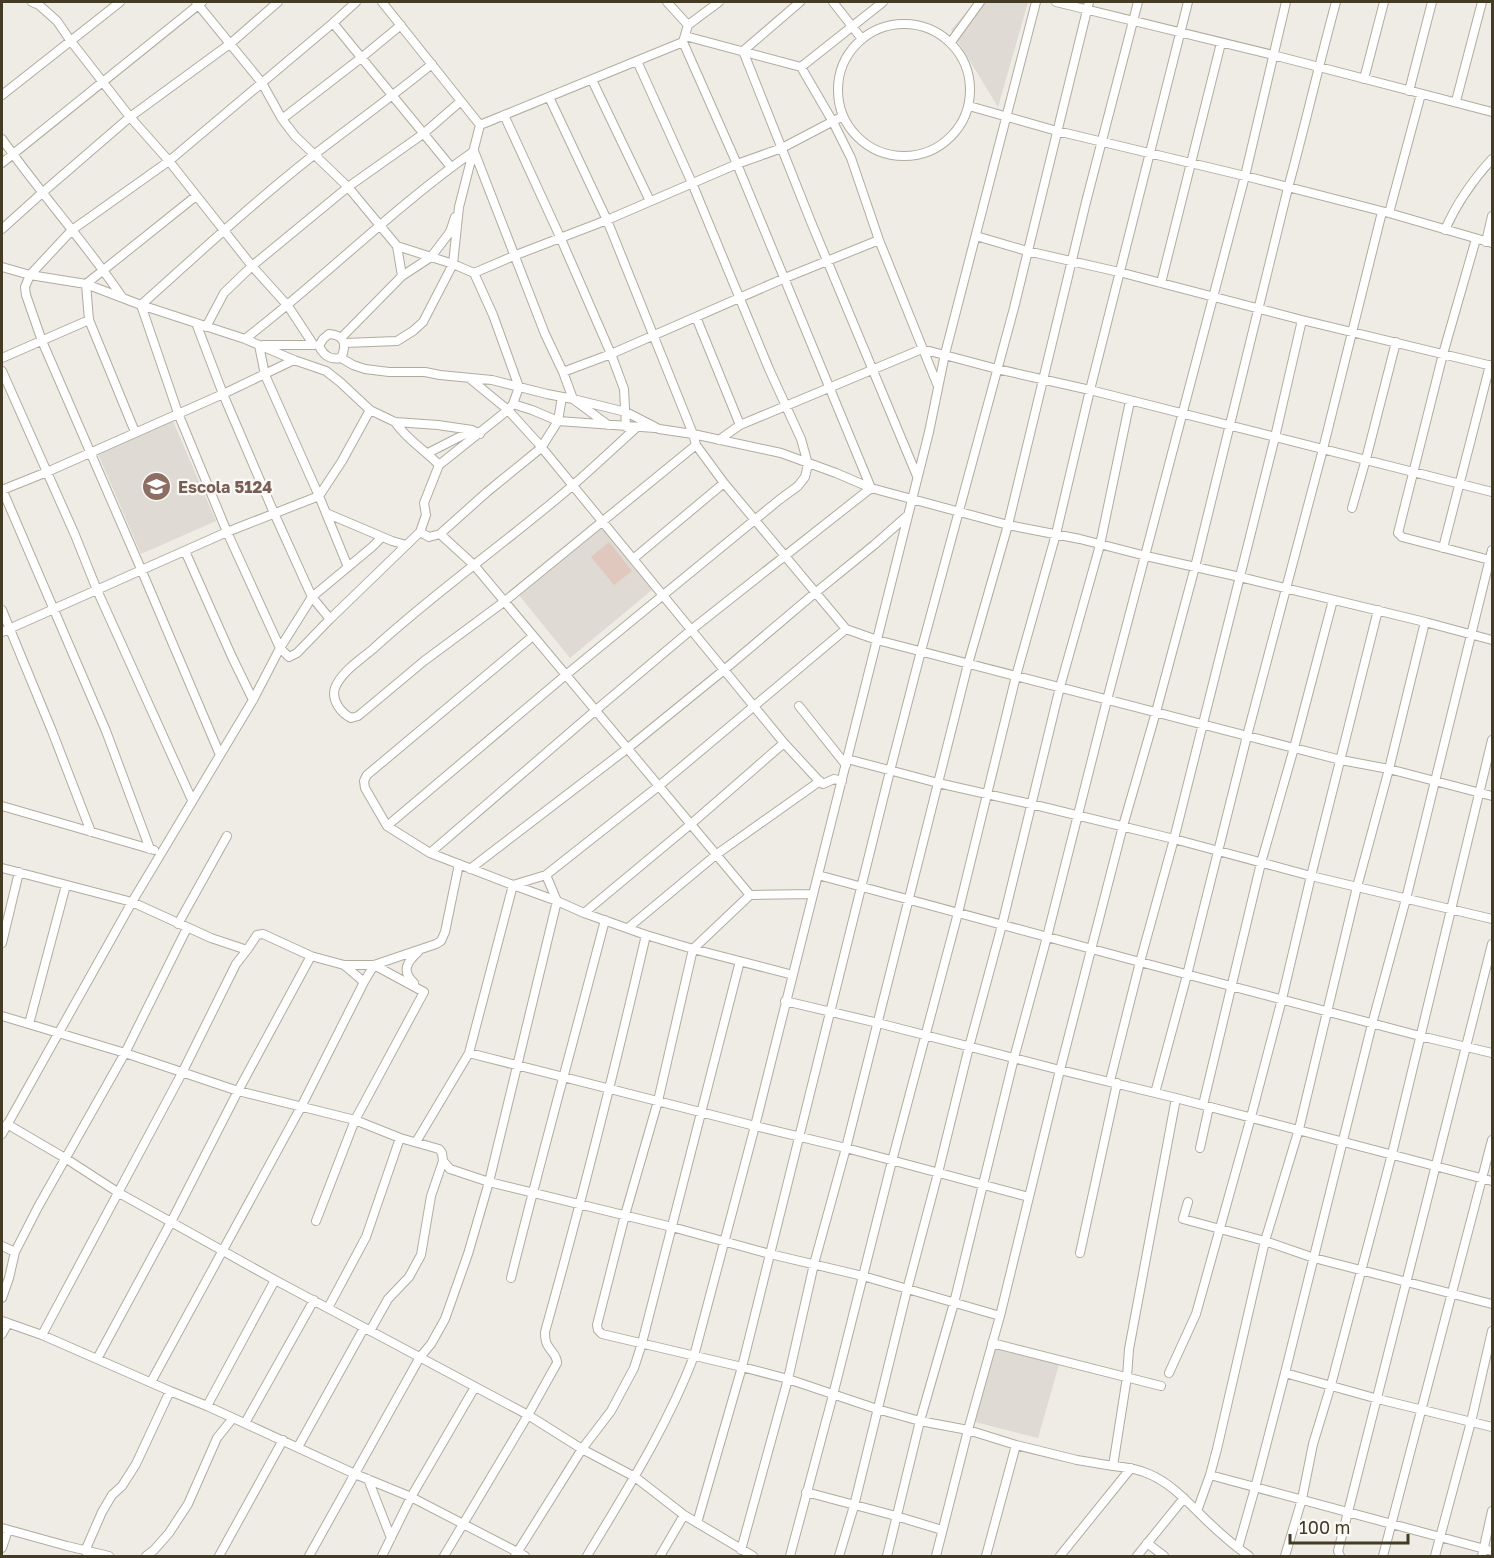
<svg xmlns="http://www.w3.org/2000/svg" width="1494" height="1558" font-family="'Golos Text',sans-serif">
<style>
.built{fill:#dfdad3}
.green{fill:#e1c8be}
.lines{fill:none;stroke-linecap:round;stroke-linejoin:round}
.street-casing{stroke:#b1ac9f;stroke-width:10}
.street{stroke:#fff;stroke-width:8}
.labels{text-anchor:middle;stroke-width:4.5;stroke-linejoin:round;paint-order:stroke}
.education-label{font-size:16px;font-weight:bold;fill:#785e54;stroke:#fbf9f6;text-anchor:start}
</style>
<rect width="100%" height="100%" fill="#efebe5"/>
<path class="built" d="M975 2H1028L998 107 951 30Z
M173 421 216 521 141 554 98 454Z
M600 526 652 590 570 658 518 594Z
M996 1345 1060 1361 1038 1438 975 1422Z"/>
<path class="green" d="M609 542 632 571 614 585 591 557Z"/>
<g class="lines">
<defs>
<path id="street" d="M32 2 39 5 57 21 70 40 130 117 169 161 252 266 288 306 313 344
M196 2 262 83 282 119 295 136 348 187 397 246 402 276
M382 2 480 125
M800 2 743 51 811 222 917 476
M833 2 862 39
M1056 2 1273 55 1492 112
M333 23 451 167
M838 90a66 66 0 1 1 132 0a66 66 0 1 1-132 0Z
M688 25 719 2
M685 36 801 67 833 122 851 158 879 240 937 384
M951 42 980 2
M801 67 883 2
M1364 79 1384 2
M592 80 650 201
M1409 91 1432 2
M2 95 120 2
M549 97 607 220 693 434 696 445 505 601 424 661 363 712 358 716 351 718C341 713 331 700 335 688 341 672 360 660 373 649 436 591 507 542 572 486 594 467 615 447 637 427
M1456 101 1482 2
M969 106 1057 131 1245 176 1389 213 1492 243
M504 115 561 239 611 354 624 389 626 427
M282 119 361 58 401 25
M480 125 683 42 688 25 667 2
M2 139C40 193 85 242 122 297
M2 163 202 2
M1389 213 1421 94
M2 229 42 193 130 117 231 43 278 2
M1445 230C1457 202 1472 181 1492 159
M976 236 1027 251 1119 272 1302 320 1492 366
M1476 239 1443 354 1398 533 1402 537 1490 560
M1486 242 1492 216
M397 246 453 264 474 273 493 315 519 387 513 404 508 410 439 465 424 503 426 515 420 532 429 537 440 534 474 565 750 895 813 894
M2 267 30 275 86 284 141 305 245 339 294 360 326 371 340 382 370 410 395 422 438 425 472 430 480 434
M474 273 516 255 607 220 737 164 782 148 843 116
M1161 283 1221 43
M696 317 740 425 719 440
M196 323 223 394 274 513 312 597 330 619
M206 327 224 293 252 266 348 187 423 134 461 101
M342 337 402 276 431 257 450 232 455 217
M245 339C323 279 393 208 474 151L545 334 563 372 573 399 608 425
M345 343 397 341 413 331 423 322 453 264 459 207 480 125
M259 345 265 375 319 496 348 567
M263 345H314
M2 358 89 320
M341 358C347 345 345 335 329 334L323 339 319 346C324 356 330 360 341 358L353 365 365 369 389 372H425L440 375 492 380 547 394 573 399 626 412 659 429 693 434 781 453 836 473 871 488 1008 525 1080 539 1146 556 1240 577 1425 622 1492 640
M2 371 75 535 97 590 192 800
M563 372 611 354 785 278 879 240
M469 378 508 410 538 443 784 743 821 783 823 784 834 779 842 781
M513 404 532 410 558 421 655 428
M395 422C407 440 425 450 439 465
M740 425 922 349 997 369 1090 390 1492 492
M135 432 89 320 86 284 196 196
M696 445 724 483 846 629
M428 453 471 431
M2 489 106 731 150 849
M2 490 47 472 223 394 294 360
M1352 508 1366 459 1396 342
M326 513 392 541 406 545
M420 532 330 619 297 653 289 657 280 648 227 532 178 413 141 305C198 254 255 201 315 154 354 124 394 95 432 64
M440 534 487 492 541 448 558 421 562 397
M1443 548 1490 365
M185 551 232 657 253 700
M633 559 724 483
M2 610 52 731 91 832
M2 632 227 532 319 496 342 461 370 410
M533 636 367 775 364 781 365 788 387 826 430 853 513 885 557 901 584 913 646 935 693 949 793 975
M799 706 846 765
M220 755 141 569 42 341 26 295 25 287 30 275 72 230 169 161 333 23 356 2
M847 759 938 783 1031 804 1174 839 1311 876 1492 919
M2 806 154 850
M387 826 567 674 779 500 798 486 805 477 808 464 801 439 769 369 692 183 637 61
M430 853 596 710 691 630 871 488 737 164 683 42
M2 868 132 902 211 938 247 950 257 935 263 934 311 956 344 965H374L436 944 441 941 445 932 459 864
M470 869 628 748 724 670 815 593 874 545 908 515
M818 875 1140 962 1420 1036 1492 1053
M750 895 693 949 658 1101 625 1215 597 1325 598 1330 602 1334 742 1367 788 1379 877 1409 920 1421 968 1430 1016 1445 1077 1460 1113 1466 1127 1377 1129 1349 1176 1098
M584 913 691 824 784 743
M178 924 227 836
M628 928 717 854 820 781
M2 943 19 872
M344 965 364 982
M414 983C401 971 407 962 418 952
M785 1001 878 1023 1060 1070 1176 1098 1492 1181
M2 1016 125 1053 238 1091 355 1120 400 1138 439 1149 442 1153 443 1161 450 1169 489 1182 672 1227 770 1254 863 1276 1000 1316
M29 1024 66 885
M469 1053 513 885 546 875 660 785 846 629 877 640 1294 748 1341 760 1389 769 1492 796
M1110 1081 1140 962 1174 839 1275 437 1302 320
M1155 1093 1187 975 1247 736 1323 449 1382 212
M1203 1105 1261 863 1294 748 1333 600
M7 1124 65 1158 119 1193 275 1280 528 1415 582 1449 635 1477 684 1515 753 1556
M2 1134 132 902 253 700 280 648 312 597 372 547 382 537
M416 1142 469 1053 755 1126 846 1148 1029 1197
M1200 1148 1209 1107
M1188 1202 1183 1219 1265 1241 1314 1258 1492 1304
M316 1221 355 1120 424 992
M2 1246 15 1252
M1080 1253 1117 1083
M511 1278C541 1158 574 1039 605 920
M2 1298 9 1278 15 1252 38 1207 125 1053 187 928
M328 1308 366 1237 400 1138
M2 1321 42 1335 170 1391 207 1406 355 1474 411 1497 525 1556
M370 1331 388 1299 409 1277 421 1255 431 1196 443 1161
M2 1334 8 1323
M42 1335 182 1073 236 964 247 950
M992 1343 1161 1386
M97 1359 171 1222 238 1091 311 956
M1169 1373 1196 1314 1251 1117 1282 999 1311 876 1378 610
M1285 1373 1378 1399 1492 1427
M151 1382 301 1107 364 982 374 965 424 992
M207 1406 275 1280
M245 1423 314 1300
M298 1447 364 1328
M1113 1466C1125 1467 1138 1469 1149 1474 1168 1482 1183 1497 1197 1511 1213 1527 1230 1543 1249 1556
M1210 1475 1492 1551
M368 1479 391 1538
M806 1492 896 1516 942 1530
M1197 1511 1210 1475 1217 1449 1265 1241 1299 1129 1357 887 1389 769 1425 622
M697 1523 742 1367 890 771 921 651 1014 308 1089 2
M2 1528 67 1546 109 1556
M1147 1543 1164 1556
M2 1548 8 1530
M1238 1548 1255 1488 1285 1373 1372 1024 1406 899 1492 550
M741 1550 788 1379 814 1264 846 1148 968 664 1008 525 1086 202 1138 2
M85 1551 102 1512 112 1495 122 1486 136 1464 170 1391
M146 1556 154 1550 169 1533 188 1504 217 1438 233 1418
M219 1556 283 1440
M309 1556 420 1357 431 1344 445 1319 468 1254 489 1182 557 901 546 875
M382 1556 411 1497 475 1387
M444 1556 528 1415 557 1363C557 1355 552 1353 548 1346 545 1342 545 1337 545 1332 582 1200 615 1068 646 935
M515 1556 582 1449 611 1411 634 1368 642 1343 740 961
M587 1556C626 1491 667 1427 694 1356L755 1126 929 432 945 354 1036 2
M660 1556 684 1515
M790 1556 833 1395 892 1161 958 913 1016 676 1056 534 1090 390 1188 2
M839 1556 854 1506 907 1290 938 1173 969 1047 1002 925 1060 687 1100 545 1130 401
M887 1556 920 1421 954 1303 1014 1058 1047 937 1107 700 1245 176 1286 2
M936 1556 968 1430 1000 1316 1060 1070 1123 826 1156 712 1195 567 1288 188C1305 126 1319 64 1336 2
M986 1556 1016 1445
M1060 1556 1131 1468
M1137 1556 1184 1498
M1285 1556 1302 1499 1313 1444 1331 1385 1392 1154 1492 740
M1340 1556 1338 1551 1348 1512 1492 944
M1383 1556 1492 1140
M1435 1556 1471 1422 1492 1331
M1482 1556 1492 1511"/>
</defs>
<use href="#street" class="street-casing"/>
<use href="#street" class="street"/>
</g>
<defs>
<symbol id="school-disc" viewBox="-11 -11 22 22"><circle r="9.5" fill="#8d6e63" stroke="#fbf9f6"/><path d="M0-5L7-2L0 1L-7-2ZM-4 1L0 2.5L4 1V4Q0 6-4 4Z" fill="#fff"/></symbol>
</defs>
<g fill-rule="evenodd">
<use href="#school-disc" x="140" y="470" width="33" height="33"/>
</g>
<g class="labels">
<g class="education-label">
<text x="178" y="493">Escola 5124</text>
</g>
</g>
<rect width="1494" height="1558" fill="none" stroke="#433b23" stroke-width="6"/>
<path d="M1290 1534v9h118v-9" fill="none" stroke="#433b23" stroke-width="3"/>
<text x="1299" y="1534" font-size="18" fill="#433b23" stroke="#fbf9f6" stroke-width="4.5" paint-order="stroke">100 m</text>
</svg>
